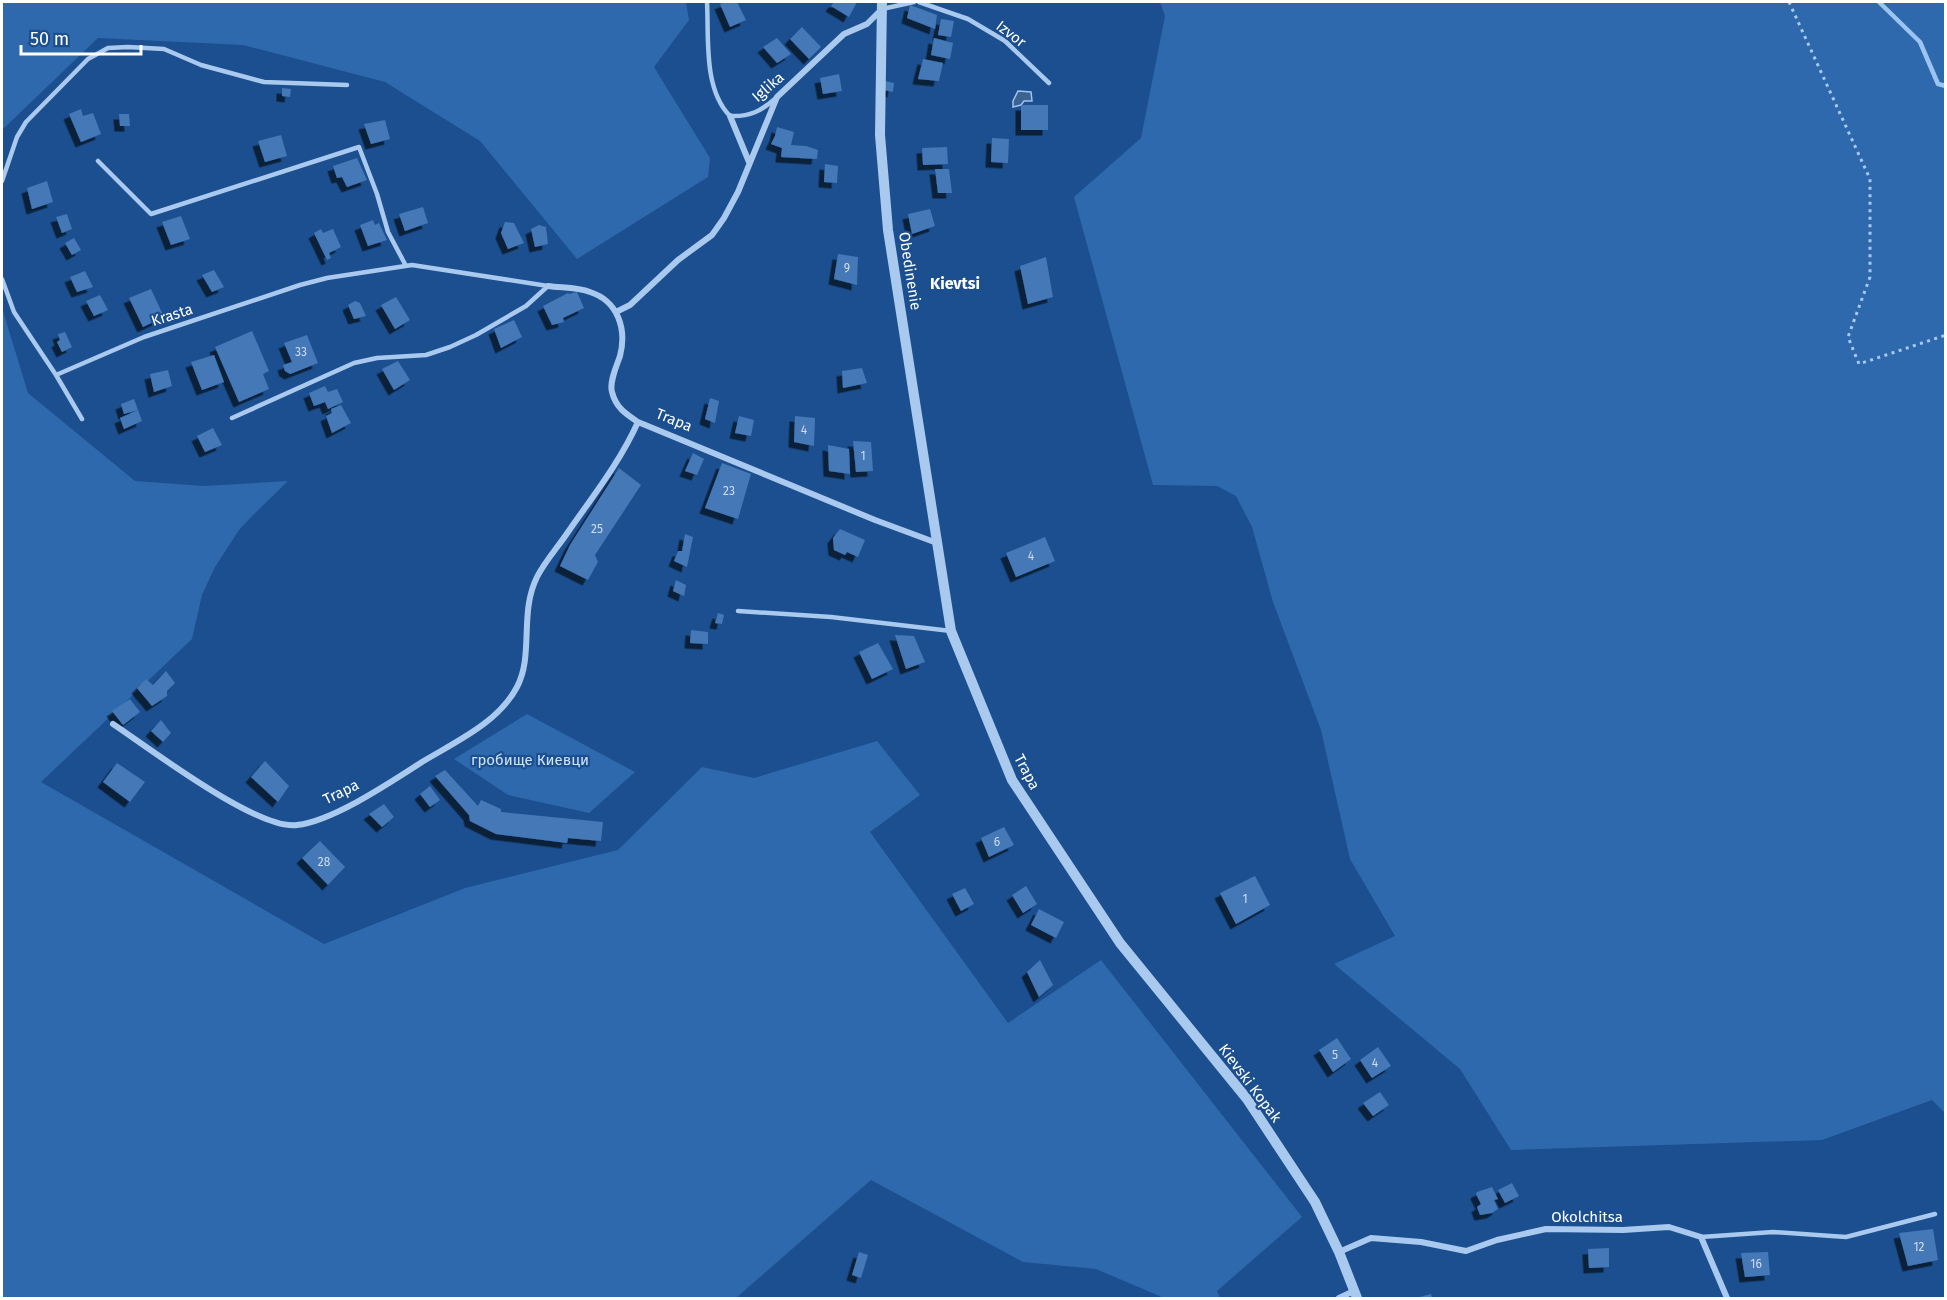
<svg xmlns="http://www.w3.org/2000/svg" width="1947" height="1300" font-family="'Fira Sans',sans-serif">
<style>
.green{fill:#2e69ad}
.water{fill:#3c6290;stroke:#9cc4f0;stroke-width:1.5}
.lines{fill:none;stroke-linecap:round;stroke-linejoin:round}
.stream{stroke:#9cc4f0;stroke-width:4.5}
.building{fill:#4478b7;filter:url(#shadow)}
.path{stroke:#a9c9ee;stroke-width:3;stroke-dasharray:3 4.5;stroke-linecap:butt}
.service{stroke:#a9c9ee;stroke-width:4.5}
.minor{stroke:#a9c9ee;stroke-width:6}
.tertiary{stroke:#a9c9ee;stroke-width:10}
.labels{text-anchor:middle;stroke-width:4.5;stroke-linejoin:round;paint-order:stroke}
.number-label{font-size:12px;fill:#d0dded}
.street-label{font-size:15px;fill:#fff;stroke:#1b4f8f}
.park-label{font-size:15px;fill:#cfe3fa;stroke:#1b4f8f}
.neighbourhood-label{font-size:16px;font-weight:bold;fill:#fff;stroke:#1b4f8f}
</style>
<defs>
<filter id="shadow"><feDropShadow dx="-5.5" dy="5.5" stdDeviation="0" flood-color="#0009"/></filter>
</defs>
<rect width="100%" height="100%" fill="#1b4f8f"/>
<path class="green" d="M2 2H686L689 20 654 67 710 158 708 177 577 259 480 141 385 82 243 45 98 38 2 130Z
M1160 2H1945V1113L1932 1100 1822 1140 1511 1150 1460 1069 1334 964 1395 936 1350 859 1321 730 1273 602 1252 527 1236 496 1217 486 1153 485 1074 197 1141 138 1165 16Z
M2 308 28 393 135 481 204 486 288 481 253 515 239 530 215 567 202 595 192 639 41 782 324 944 465 888 618 850 702 767 754 778 877 741 920 795 870 832 1008 1023 1101 960 1302 1217 1217 1291 1220 1298H1164L1096 1269 1023 1262 871 1180 736 1298H2Z
M527 714 635 772 589 813 508 795 454 759Z"/>
<path class="water" d="M1018 91 1031 92 1032 101H1024L1021 105 1013 107V101Z"/>
<g class="lines">
<path class="stream" d="M1879 2 1920 42 1938 84 1946 86"/>
</g>
<path class="building" d="M725 2H737L746 20 730 27 720 4Z
M834 2H857L849 17 831 6Z
M910 5 937 15 935 29 907 18Z
M941 19 954 21 951 37 938 35Z
M802 27 821 47 809 59 790 39Z
M777 38 791 54 777 63 763 47Z
M934 38 953 43 950 59 931 55Z
M923 59 943 63 939 81 918 79Z
M839 74 842 91 823 94 820 78Z
M885 81 894 83 893 92 884 90Z
M282 88 291 89 290 97 282 96Z
M1021 105H1048V130H1021Z
M81 109 83 116 93 113 101 134 81 142 69 114Z
M119 114H129L130 126H120Z
M385 120 390 139 371 144 364 124Z
M777 127 794 132 791 145 806 146 818 150 817 159 781 157 782 148 771 144 775 136Z
M281 135 287 156 265 162 258 141Z
M992 138 1009 139 1008 163 991 162Z
M947 147 948 164 923 165 922 148Z
M357 158 367 180 347 187 342 177 337 178 333 166Z
M825 164 838 166 837 183 824 182Z
M935 169H949L952 193H938Z
M47 181 53 202 32 209 27 188Z
M423 207 428 223 405 231 399 214Z
M930 209 935 226 912 234 908 214Z
M67 214 72 229 62 233 56 217Z
M181 216 190 239 171 245 162 222Z
M373 220 375 225 379 223 387 240 368 246 360 225Z
M505 222 514 223 524 243 508 249 501 233Z
M539 225 546 227 548 244 535 247 531 229Z
M321 229 323 233 333 229 341 247 329 253 331 258 327 260 314 233Z
M74 238 81 250 72 255 65 243Z
M838 254 858 257 857 285 834 279Z
M1046 257 1053 297 1028 304 1020 266Z
M214 270 224 287 212 292 202 275Z
M85 271 93 287 77 292 70 277Z
M151 289 164 317 143 327 129 298Z
M577 292 584 308 563 318 564 322 552 325 543 306 568 293 569 294Z
M100 295 108 310 94 316 86 301Z
M396 297 410 320 395 329 381 305Z
M355 301 360 303 366 316 354 319 348 305Z
M514 320 522 337 501 348 494 329Z
M252 331 269 371 263 374 269 389 239 402 215 347Z
M65 332 72 347 62 352 57 342 60 340 58 334Z
M307 335 318 363 290 374 285 371 283 365 292 362 284 343Z
M214 355 224 382 202 390 191 362Z
M398 361 410 380 394 390 382 369Z
M862 368 867 383 843 388 842 371Z
M168 370 172 386 154 392 150 374Z
M325 386 328 392 337 389 343 402 328 409 325 402 314 406 309 393Z
M710 398 719 401 715 423 705 419Z
M134 399 138 410 124 414 121 404Z
M341 405 351 423 332 433 326 416 332 413 331 409Z
M138 410 142 421 124 429 120 418Z
M739 416 754 420 751 436 735 433Z
M795 416 815 418 814 446 794 442Z
M213 428 222 445 205 452 197 436Z
M853 441 871 442 873 471 856 472Z
M828 445 849 449 850 474 829 471Z
M693 453 704 459 697 475 685 471Z
M722 463 751 474 738 519 705 508Z
M619 468 641 485 595 555 598 562 588 580 560 566 570 545Z
M840 529 865 540 858 557 847 552 845 555 834 550 833 538Z
M685 534 693 537 687 567 674 561 678 551H682Z
M1045 537 1055 561 1016 577 1006 553Z
M676 580 686 585 684 596 673 591Z
M718 613 724 615 722 624 715 623Z
M691 630 708 632V644L690 643Z
M895 635 914 636 925 662 906 669Z
M878 643 893 669 872 679 859 652Z
M166 671 175 683 167 691V696L152 706 137 688 146 679 153 685Z
M130 699 140 712 123 725 112 711Z
M161 720 171 733 163 742 151 731Z
M265 761 289 786 278 802 251 777Z
M117 763 145 782 130 802 103 782Z
M445 770 478 806 481 800 501 809V812L603 822 601 841 568 838 567 843 496 834 470 821 469 815 435 776Z
M430 786 440 800 430 807 420 794Z
M384 804 394 817 382 827 369 814Z
M1004 827 1014 845 989 857 981 838Z
M320 841 345 867 328 885 302 858Z
M1255 876 1270 905 1236 924 1220 893Z
M1026 886 1037 904 1023 913 1012 895Z
M965 888 974 904 961 911 952 894Z
M1039 909 1064 922 1056 938 1031 925Z
M1040 960 1053 985 1039 997 1027 972Z
M1337 1038 1351 1059 1333 1072 1319 1050Z
M1378 1047 1391 1066 1372 1078 1360 1060Z
M1380 1092 1389 1105 1373 1116 1363 1103Z
M1512 1183 1519 1196 1505 1203 1498 1190Z
M1492 1187 1498 1199 1494 1200 1498 1209 1492 1213 1480 1215 1477 1207 1481 1204 1476 1194 1477 1192Z
M1933 1229 1938 1260 1908 1266 1899 1233Z
M1609 1248V1267L1589 1268 1588 1249Z
M859 1252 868 1255 861 1278 852 1275Z
M1768 1252 1770 1275 1745 1277 1741 1253Z
M1431 1294 1432 1298H1416Z"/>
<g class="lines">
<path class="path" d="M1789 2 1870 179V277L1848 337 1859 364 1946 335"/>
<path class="service" d="M707 2C709 37 703 89 730 116 750 117 761 111 776 98
M919 2 968 19 1005 41 1049 83
M882 9 914 2
M98 161 151 214 359 147 377 194 388 232 406 266
M2 181 17 137 26 122 88 59 108 48 128 47 164 49 201 65 264 82 347 85
M2 279 14 312 56 375 144 337 300 285 327 278 412 265 548 286
M56 375 82 419
M232 418 354 363 377 358 426 355 450 347 476 335 526 306 548 286
M738 611 831 617 951 631
M1701 1237 1773 1232 1846 1237 1935 1214"/>
<path class="minor" d="M730 116 749 162
M548 286C561 288 577 287 590 292 618 301 627 329 620 356 617 365 609 382 612 392 616 408 626 414 638 422L875 520 937 543
M616 312 630 305 678 260 712 235 724 218 738 192 777 97 844 34 867 24 881 10
M113 724C149 748 258 831 297 825 333 821 391 782 422 762 455 742 498 723 517 687 534 655 519 613 537 577 545 561 558 547 568 532 593 496 620 462 638 422
M1339 1252 1371 1238 1421 1242 1466 1251 1497 1240 1546 1229 1623 1230 1669 1227 1701 1237 1727 1298
M1339 1298 1354 1291"/>
<path class="tertiary" d="M882 2 880 135 888 230 951 631 1012 780 1120 943 1247 1099 1315 1202 1339 1252 1357 1298"/>
</g>
<g class="labels">
<g class="number-label">
<text x="847" y="272">9</text>
<text x="301" y="356">33</text>
<text x="804" y="434">4</text>
<text x="863" y="460">1</text>
<text x="729" y="495">23</text>
<text x="597" y="533">25</text>
<text x="1031" y="560">4</text>
<text x="997" y="846">6</text>
<text x="324" y="866">28</text>
<text x="1245" y="903">1</text>
<text x="1335" y="1059">5</text>
<text x="1375" y="1067">4</text>
<text x="1919" y="1251">12</text>
<text x="1756" y="1268">16</text>
</g>
<g class="street-label">
<text transform="translate(1011 34) rotate(37)" y="5">Izvor</text>
<text transform="translate(768 87) rotate(-41)" y="5">Iglika</text>
<text transform="translate(910 271) rotate(81)" y="5">Obedinenie</text>
<text transform="translate(172 315) rotate(-18)" y="5">Krasta</text>
<text transform="translate(674 420) rotate(22)" y="5">Trapa</text>
<text transform="translate(1027 772) rotate(62)" y="5">Trapa</text>
<text transform="translate(341 792) rotate(-26)" y="5">Trapa</text>
<text transform="translate(1250 1083) rotate(53)" y="5">Kievski Kopak</text>
<text x="1587" y="1222">Okolchitsa</text>
</g>
<g class="park-label">
<text x="530" y="765">гробище Киевци</text>
</g>
<g class="neighbourhood-label">
<text x="955" y="289">Kievtsi</text>
</g>
</g>
<rect width="1947" height="1300" fill="none" stroke="#ffffff" stroke-width="6"/>
<path d="M21 45v9h120v-9" fill="none" stroke="#ffffff" stroke-width="3"/>
<text x="30" y="45" font-size="18" fill="#ffffff" stroke="#1b4f8f" stroke-width="4.5" paint-order="stroke">50 m</text>
</svg>
